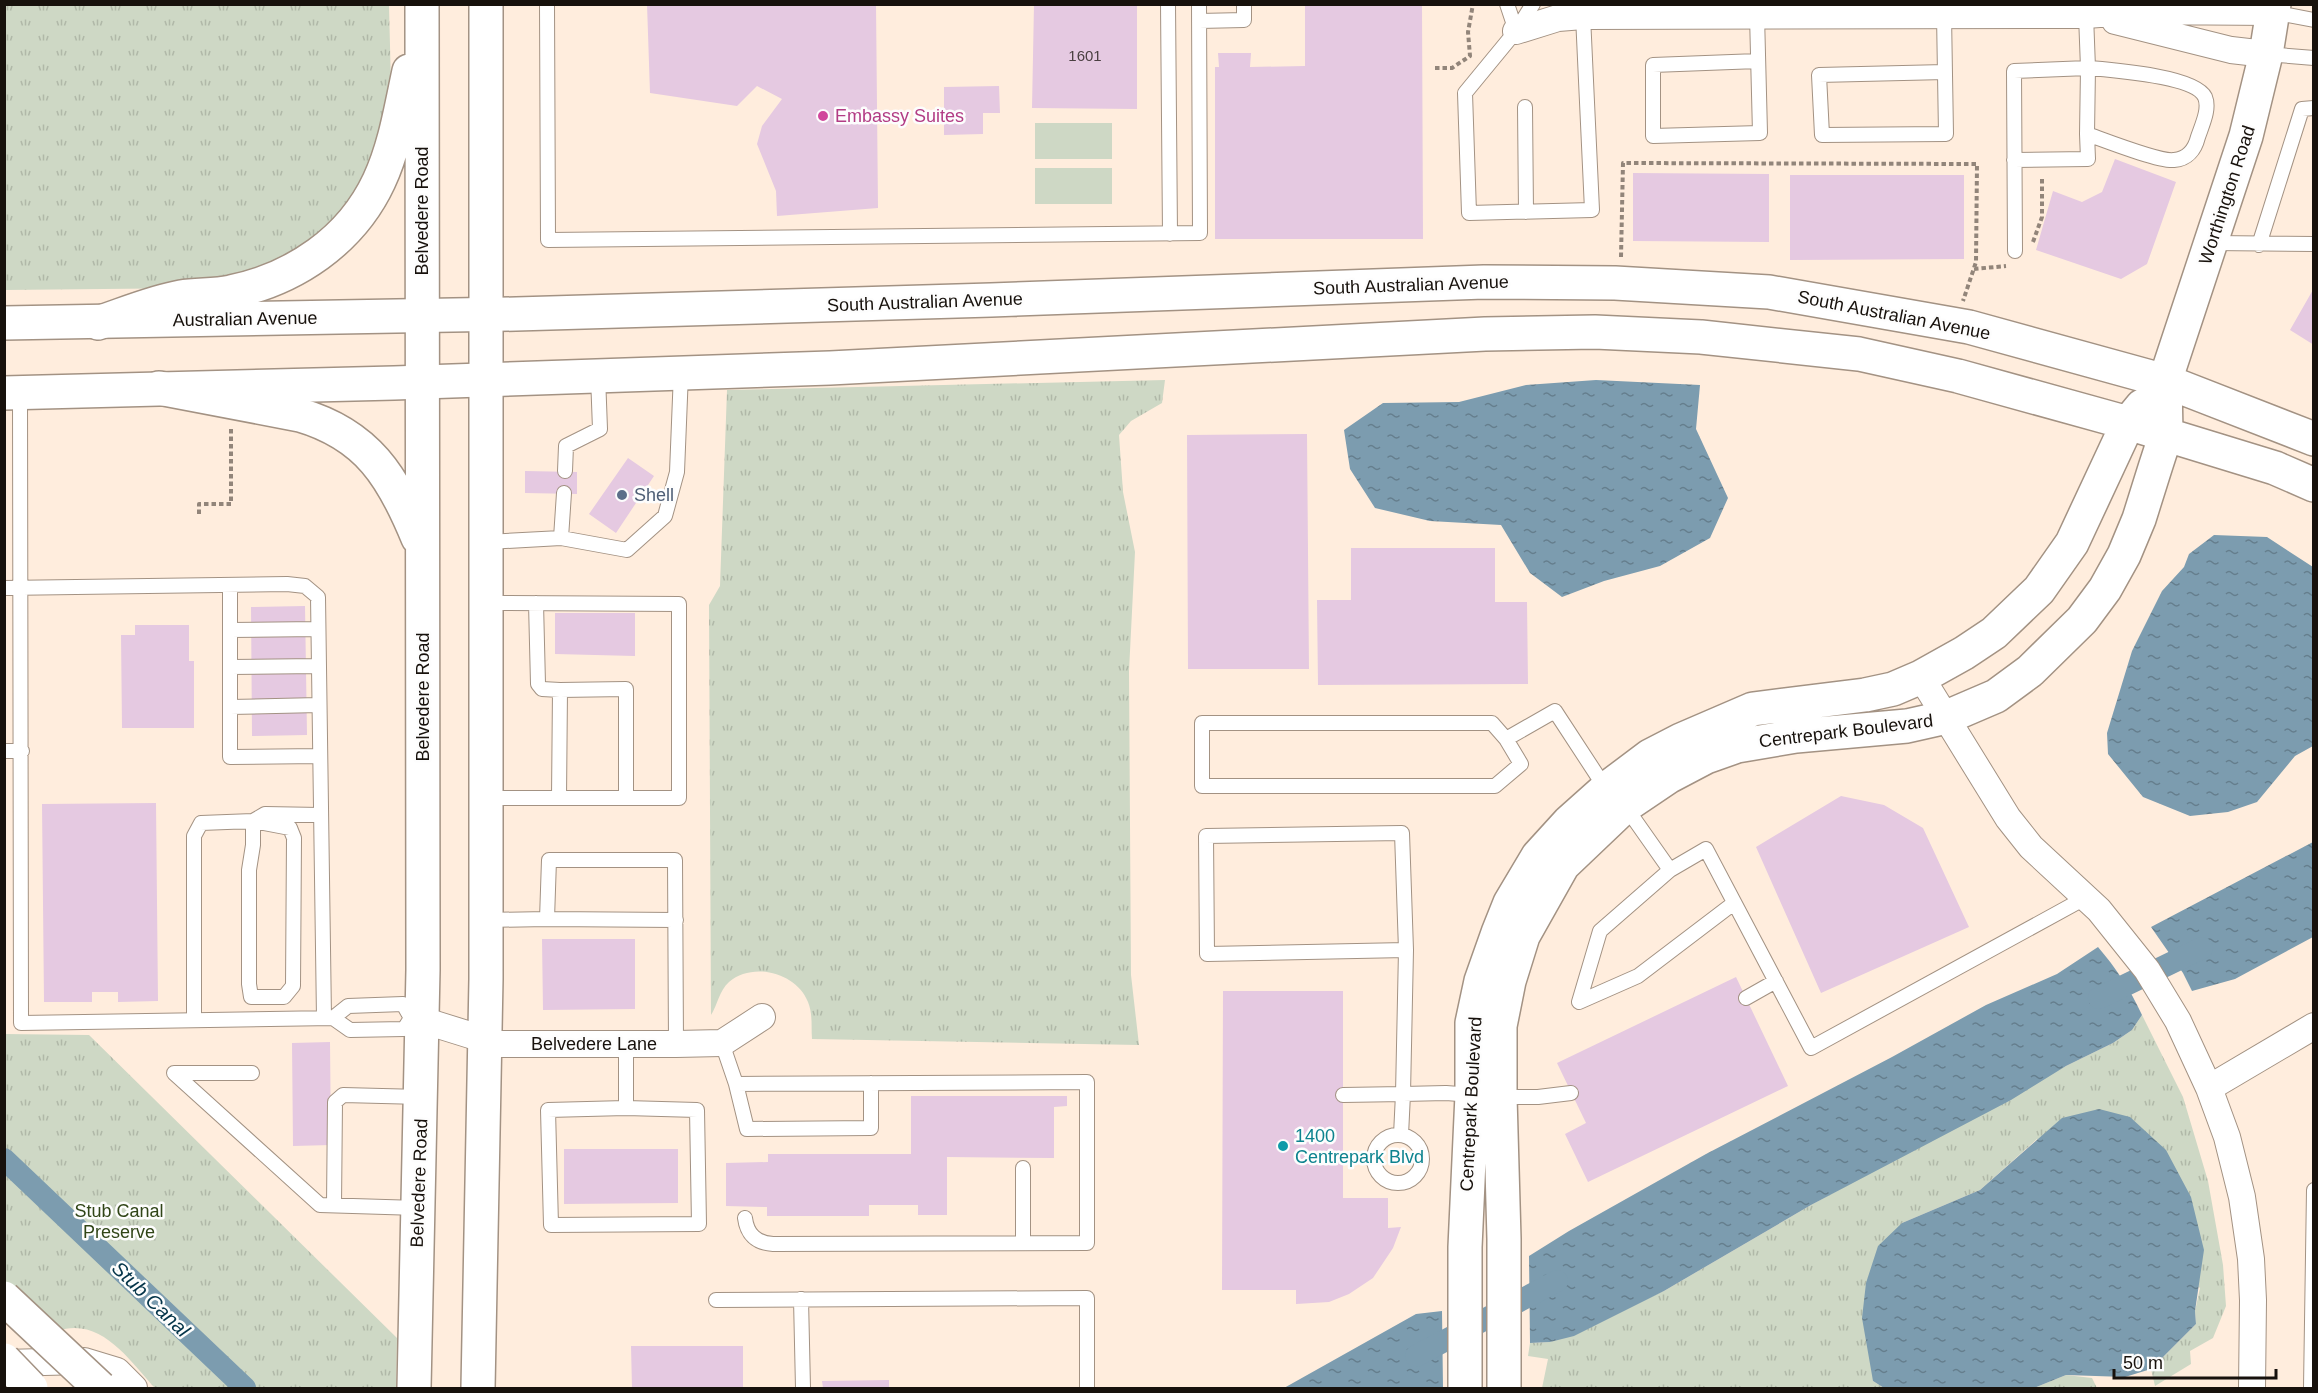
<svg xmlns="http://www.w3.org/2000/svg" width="2318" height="1393" font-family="Arial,sans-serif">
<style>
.grass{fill:url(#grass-tufts)}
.pitch{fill:#ced8c5}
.water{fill:url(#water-ripples)}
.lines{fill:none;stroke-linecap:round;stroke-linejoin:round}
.canal{stroke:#7c9caf;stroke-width:22}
.building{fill:#e5c9e1}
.lane-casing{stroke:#a39283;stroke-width:16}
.street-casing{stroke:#a39283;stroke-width:28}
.secondary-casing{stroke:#a39283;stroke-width:36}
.primary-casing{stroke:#a39283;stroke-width:36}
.path{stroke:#92857a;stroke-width:4;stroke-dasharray:4.5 3;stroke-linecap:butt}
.lane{stroke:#fff;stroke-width:14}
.street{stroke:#fff;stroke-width:26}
.secondary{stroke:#fff;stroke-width:33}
.primary{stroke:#fff;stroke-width:33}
.highway-bridge-casing{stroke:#a39283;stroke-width:36;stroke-linecap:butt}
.highway-bridge{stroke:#fff;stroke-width:33}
.hotel-dot{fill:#d1479c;stroke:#fdfdfd;stroke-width:2}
.service-dot{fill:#5c6f8a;stroke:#fdfdfd;stroke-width:2}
.culture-dot{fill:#0f9aa8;stroke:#fdfdfd;stroke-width:2}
.labels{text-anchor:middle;stroke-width:5;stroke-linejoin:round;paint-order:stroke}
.number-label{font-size:15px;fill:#4a3f41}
.hotel-label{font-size:18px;fill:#b23c85;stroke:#fdfdfd;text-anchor:start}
.street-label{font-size:18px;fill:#17110c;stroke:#fdfdfd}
.service-label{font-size:18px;fill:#4e5e75;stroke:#fdfdfd;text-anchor:start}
.culture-label{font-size:18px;fill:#0d838f;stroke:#fdfdfd;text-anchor:start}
.park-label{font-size:18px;fill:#304517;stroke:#fdfdfd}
.water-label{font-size:20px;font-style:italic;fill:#043449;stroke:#fdfdfd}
</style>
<defs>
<pattern id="grass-tufts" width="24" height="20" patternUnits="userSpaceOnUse" patternTransform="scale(1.5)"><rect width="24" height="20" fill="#ced8c5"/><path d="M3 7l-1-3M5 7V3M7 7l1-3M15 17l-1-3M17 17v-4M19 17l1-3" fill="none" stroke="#b0b8a8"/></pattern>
<pattern id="water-ripples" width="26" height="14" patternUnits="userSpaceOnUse" patternTransform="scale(1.5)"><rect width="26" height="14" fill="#7c9caf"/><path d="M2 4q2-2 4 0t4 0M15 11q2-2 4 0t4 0" fill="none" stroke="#657e8d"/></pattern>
</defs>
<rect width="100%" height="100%" fill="#ffeddd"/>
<path class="grass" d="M4 5H389L391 86 389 108 362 190 303 253 203 288 5 290Z
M1165 380 1162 403 1131 421 1119 435 1123 492 1135 552 1129 671 1131 975 1139 1045 812 1039C811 1027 813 1014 808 1002 797 973 753 961 729 982 719 991 718 1004 711 1015L709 605 720 586 727 390Z
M2142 1015 2183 1097 2208 1181 2223 1265 2226 1306 2213 1338 2190 1351 2191 1364 2155 1386 2151 1369 2196 1324 2195 1311 2200 1288 2037 1139 1980 1190 1902 1223 1873 1381 1884 1388H1542L1548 1359 1528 1356 1530 1343 1550 1342 1664 1291 1811 1205 2066 1066 2113 1043 2132 1030Z
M5 1034 89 1035 397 1338 396 1388H155C129 1360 101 1316 57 1331L5 1284Z
M2066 1375 2092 1378 2097 1388H2034Z"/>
<path class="pitch" d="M1035 123H1112V159H1035Z
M1035 168H1112V204H1035Z"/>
<path class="water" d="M1596 380 1700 385 1696 429 1728 498 1710 538 1660 566 1604 581 1562 597 1530 573 1501 525 1430 521 1375 508 1350 469 1344 430 1383 403 1459 402 1526 385Z
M2214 535 2267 537 2313 567V746L2295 756 2257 802 2228 812 2190 816 2143 797 2108 754 2107 733 2132 651 2162 591 2184 567 2189 554Z
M2313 842V937L2235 979 2192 991 2183 973 2151 927Z
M2098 947C2116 968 2130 989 2142 1015L2132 1030 2113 1043 2066 1066 2011 1100 1811 1205 1664 1291 1574 1336 1550 1342 1530 1343 1529 1256 1569 1231 1706 1154 1892 1057 1986 1005 2057 974Z
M2099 1109 2130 1117 2166 1150 2191 1197 2204 1250 2195 1311 2196 1324 2151 1369 2125 1377 2066 1375 2034 1388H1884L1873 1381 1862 1318 1866 1283 1878 1246 1902 1223 1980 1190 2062 1118Z
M1442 1311 1443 1388H1284L1416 1314Z"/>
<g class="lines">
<path class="canal" d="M2099 998 2202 948
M4 1159 245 1388
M1416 1356 1557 1281"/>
</g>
<path class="building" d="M647 4H876L878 208 777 216 776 191 757 144 762 126 782 99 757 86 737 106 650 93Z
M1034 4H1137V109L1032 108Z
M1305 4H1422L1423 239H1215V67H1219L1218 53H1251L1250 67 1305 66Z
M999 86 1000 113H983V134L944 135V87Z
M2115 159 2176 182 2147 264 2121 279 2036 250 2053 191 2082 202 2102 192Z
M1633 173 1769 174V242L1633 241Z
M1790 175H1964V259L1790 260Z
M2314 288V345L2290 330Z
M1307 434 1309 669H1188L1187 435Z
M628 458 654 476 616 533 589 514Z
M525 471 577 472V494L525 493Z
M1351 548H1495V602H1527L1528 684 1318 685 1317 600H1351Z
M305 606 307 735 252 736 251 607Z
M555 613H635V656L555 654Z
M135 625H189V661H194V728H122L121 635H135Z
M1841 796 1884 805 1923 828 1969 927 1821 993 1756 847Z
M156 803 158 1001 118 1002V992H92V1002H44L42 804Z
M542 939H635V1009L543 1010Z
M1736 977 1788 1086 1588 1182 1565 1134 1586 1123 1557 1063Z
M1223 991H1343V1198H1388V1228L1401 1227 1393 1248 1373 1278 1349 1294 1329 1302 1296 1304V1290H1222Z
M330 1042 331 1145 293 1146 292 1043Z
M911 1096H1067V1106L1054 1107V1158L947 1157V1215H918V1205H869V1216H767V1207L726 1206V1163L768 1162V1154H911Z
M564 1149H678V1203L564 1204Z
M631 1346H743V1388H632Z
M889 1380V1388H823L822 1381Z"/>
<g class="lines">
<defs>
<path id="lane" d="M547 4 548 240 1200 233 1199 4
M1168 4 1170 234
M1507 4 1516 31
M1533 4 1516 31 1465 93 1469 213 1592 210 1583 16
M2273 12 2314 20
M1757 15 1760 133 1653 136V65L1758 61
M1944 15 1946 134 1822 135 1819 75 1945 72
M1199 21 1244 20V4
M2266 54 2314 58
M1525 107 1526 212
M2014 160 2088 159 2087 134
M2212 243 2314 244
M2259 245 2302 109 2314 108
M2015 251 2014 71 2088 68 2087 134C2104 140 2160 162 2174 160 2188 159 2195 149 2198 137 2202 125 2210 109 2205 97 2195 76 2111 70 2088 68L2086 15
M20 393 21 1023 333 1018
M565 471 566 446 600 429 598 376
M561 538 627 550 665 516 677 472 681 373
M487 542 561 538 564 493
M230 585V757L320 756
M4 588 287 584 305 586 318 597 324 1018
M536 603 538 684 542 689 560 690
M230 630 318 629
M230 667 318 666
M230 707 319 705
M1506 739 1521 764 1495 786H1202V723H1492L1506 739 1555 711 1606 789
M4 751H22
M486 798H679V604L487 603
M559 798 560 690 626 689V798
M1625 806 1670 870 1706 849 1811 1048 2085 898
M253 821 265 814 320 815
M1670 870 1600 931 1579 1002 1638 976 1734 903
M487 920 547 919
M676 920 547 919 549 860H675L676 1044
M1406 950 1207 954 1206 836 1402 833 1406 950 1403 1094 1446 1093 1472 1095
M1746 998 1776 981
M411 1018 404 1029 350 1030 333 1018 348 1006 403 1004 411 1018 417 1019
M194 1020V836L201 823 253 821 290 828 294 838 293 986 284 997H251L249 984V870L253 845V821
M722 1043 736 1084 747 1129 871 1128V1083
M626 1044V1108L548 1110 551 1225 699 1224 697 1110 626 1108
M252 1073H174L320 1205 418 1208
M736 1084 1087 1082V1243L773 1244C756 1243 747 1234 745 1218
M1343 1095 1403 1094 1401 1135
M1500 1097H1538L1571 1093
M1374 1159a24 24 0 1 1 48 0a24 24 0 1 1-48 0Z
M1023 1168V1243
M334 1205 335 1102 343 1095 421 1097
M801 1299 803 1388
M716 1300 1087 1298V1388
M2311 1388 2314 1190"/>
<path id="street" d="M2115 21 2231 50 2266 54
M1516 31 1558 18 1583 16 2086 15 2140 11 2273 12
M1921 677 2008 818 2031 847 2099 910 2147 970 2178 1021 2209 1088 2227 1137 2242 1197 2251 1259 2253 1300 2252 1388
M422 1020 499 1044H676L722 1043 762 1017
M2209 1088 2314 1026
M4 1363 84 1361 117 1371 134 1388"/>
<path id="secondary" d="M4 323 516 314 991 300 1484 282 1615 283 1769 292 1969 327 2165 381 2314 439
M4 393 394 383 830 368 1485 334 1595 332 1701 337 1859 354 1958 376 2128 423 2275 468 2314 485
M1465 1388V1247L1472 1095V1023L1481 981 1498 933 1510 903 1538 856 1569 822 1606 789 1650 756 1681 740 1753 709 1865 695 1893 689 1921 677 1964 653 1994 633 2039 590 2072 543 2128 423 2142 406
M1504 1388V1239L1500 1097V1026L1509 981 1523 936 1563 865 1625 806 1668 777 1706 757 1737 746 1796 736 1907 726 1947 717 1996 696 2030 671 2082 620 2105 589 2124 555 2139 519 2155 468 2166 434 2165 381 2246 136 2266 54 2274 4"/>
<path id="primary" d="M98 323C125 314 153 302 181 297 197 294 214 296 231 292 294 279 351 241 379 181 395 147 401 108 409 71
M159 388 300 415C368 435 393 477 418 538
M414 1388 423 970 422 4
M478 1388 486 979V4"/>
</defs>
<use href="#lane" class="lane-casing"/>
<use href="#street" class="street-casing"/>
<use href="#secondary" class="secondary-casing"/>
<use href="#primary" class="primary-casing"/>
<path class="path" d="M1435 68H1452L1470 56 1468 32 1473 4
M2033 242 2042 217V179
M1621 257 1623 163 1977 164 1976 262 1963 301
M1974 269 2006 266
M199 514V504H231V429"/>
<use href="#lane" class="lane"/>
<use href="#street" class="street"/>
<use href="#secondary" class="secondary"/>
<use href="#primary" class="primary"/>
<defs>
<path id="highway-bridge" d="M4 1298 100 1388
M4 1360 31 1388"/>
</defs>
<use href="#highway-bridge" class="highway-bridge-casing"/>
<use href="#highway-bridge" class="highway-bridge"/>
</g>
<circle class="hotel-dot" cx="823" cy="116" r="6"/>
<circle class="service-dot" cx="622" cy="495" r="6"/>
<circle class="culture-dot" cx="1283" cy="1146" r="6"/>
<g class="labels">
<g class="number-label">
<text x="1085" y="61">1601</text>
</g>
<g class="hotel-label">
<text x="835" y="122">Embassy Suites</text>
</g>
<g class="street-label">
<text transform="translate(2227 195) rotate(-72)" y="6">Worthington Road</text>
<text transform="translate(422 211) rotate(-90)" y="6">Belvedere Road</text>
<text transform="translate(1411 285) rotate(-2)" y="6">South Australian Avenue</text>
<text transform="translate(925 302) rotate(-2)" y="6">South Australian Avenue</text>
<text transform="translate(1894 315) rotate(11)" y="6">South Australian Avenue</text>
<text transform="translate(245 319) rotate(-1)" y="6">Australian Avenue</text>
<text transform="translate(423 697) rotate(-90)" y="6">Belvedere Road</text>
<text transform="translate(1846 731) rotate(-7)" y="6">Centrepark Boulevard</text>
<text x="594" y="1050">Belvedere Lane</text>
<text transform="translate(1471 1104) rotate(-87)" y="6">Centrepark Boulevard</text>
<text transform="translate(419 1183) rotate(-88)" y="6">Belvedere Road</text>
</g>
<g class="service-label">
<text x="634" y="501">Shell</text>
</g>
<g class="culture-label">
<text x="1295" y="1142">1400<tspan x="1295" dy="21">Centrepark Blvd</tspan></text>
</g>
<g class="park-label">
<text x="119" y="1217">Stub Canal<tspan x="119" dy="21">Preserve</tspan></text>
</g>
<g class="water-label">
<text transform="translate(151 1299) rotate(44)" y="7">Stub Canal</text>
</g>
</g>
<rect width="2318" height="1393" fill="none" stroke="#17110c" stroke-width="12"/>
<path d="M2114 1369v9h162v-9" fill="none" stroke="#17110c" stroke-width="3"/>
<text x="2123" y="1369" font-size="18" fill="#17110c" stroke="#fdfdfd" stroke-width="4.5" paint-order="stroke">50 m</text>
</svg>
